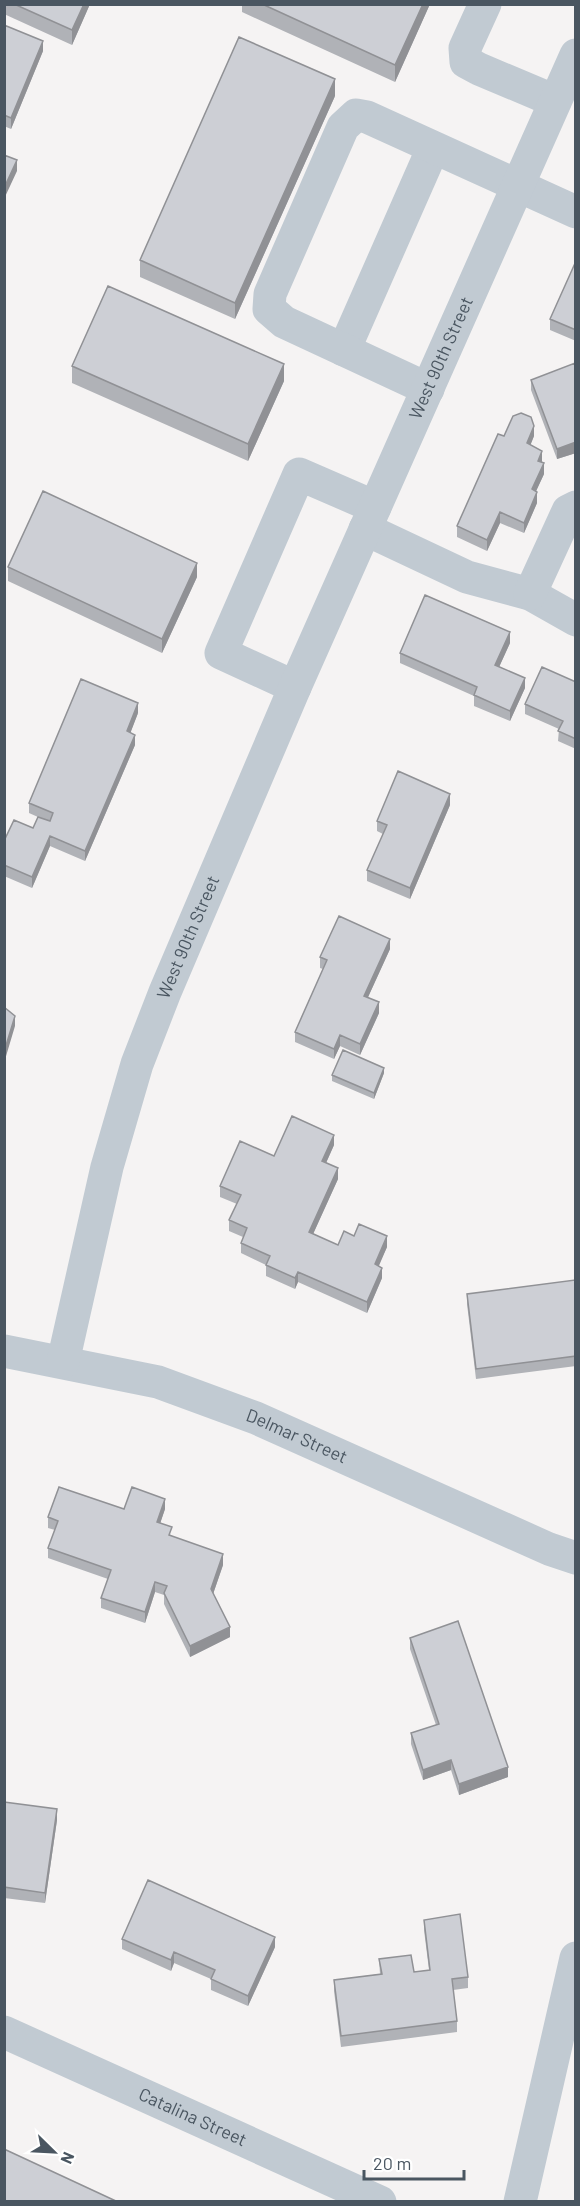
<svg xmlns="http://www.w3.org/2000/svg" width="580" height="2206" font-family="Barlow,sans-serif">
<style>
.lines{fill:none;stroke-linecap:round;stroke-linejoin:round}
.minor{stroke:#c1cad2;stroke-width:33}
.wall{fill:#b0b2b7}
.shaded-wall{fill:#909195}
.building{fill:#cdcfd5;stroke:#909195;stroke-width:1.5}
.labels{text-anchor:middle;stroke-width:4.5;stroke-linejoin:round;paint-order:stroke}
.street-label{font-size:18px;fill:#4a5661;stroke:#fff}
</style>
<rect width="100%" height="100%" fill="#f5f3f3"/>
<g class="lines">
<g class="minor">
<path d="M485 4 465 48 466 62 479 69 555 101"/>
<path d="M344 350 433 148"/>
<path d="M428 389 284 322 269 309 270 294 343 127 356 115 367 117 576 212"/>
<path d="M365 529 467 577 530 594 576 620"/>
<path d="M530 594 568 511 576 507"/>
<path d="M295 687 221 653 299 474 375 507"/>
<path id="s1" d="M4 1351 158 1382 256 1418 549 1549 576 1558"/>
<path id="s2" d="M63 1362 107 1167 137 1064 165 992 295 687 576 55"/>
<path id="s3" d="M4 2032 380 2202"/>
<path d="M520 2202 576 1958"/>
</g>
</g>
<path class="wall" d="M4 4H90L72 45 4 14Z
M242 4H430L395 82 242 12Z
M4 25 43 51 11 129 4 126Z
M335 96 235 319 140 277V260Z
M576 261V341L550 330V319Z
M576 363V453L557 459 531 390V380Z
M72 366 284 381 248 461 72 383Z
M504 436H534L530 445 542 461 544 474 536 491 537 503 524 533 500 523 487 551 457 537V526Z
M8 567 197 577 162 653 8 581Z
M510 643 499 667 525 688 510 721 474 706V696L400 663V653Z
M576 682V749L558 741 559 729 525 714V704Z
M138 713 130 733 135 745 85 861 50 846 32 888 4 876V841L33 828 38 817 29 813V803Z
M450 805 410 899 367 881V870L383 834 377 831V821Z
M390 949 368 997 379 1013 360 1055 340 1046 334 1059 295 1042V1032L323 969 320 968V957Z
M384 1073 374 1099 332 1081V1075Z
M334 1145 326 1163 338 1179 313 1234 338 1245 354 1236 387 1247 378 1266 382 1278 367 1313 298 1282 295 1289 266 1276V1265L241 1253V1243L243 1237 229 1231V1220L237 1204 220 1197V1186L274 1156Z
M576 1285V1366L476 1379 467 1304V1294Z
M124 1509H165L160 1523 172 1536 223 1565 213 1594 230 1637 190 1657 164 1604V1595L155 1592 145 1623 101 1608V1598L108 1579 48 1558V1548L55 1530 48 1528V1517Z
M410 1638 508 1777 459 1795 451 1770 423 1780 411 1744V1733L436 1725 410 1649Z
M4 1802 57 1820 45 1903 4 1898Z
M424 1920 468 1977V1988L453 1990 457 2021V2032L341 2047 334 1991V1980L380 1974 379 1959 414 1972 429 1970 424 1930Z
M122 1939 275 1947 248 2006 211 1990V1979L174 1963 171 1971 122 1949Z"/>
<path class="shaded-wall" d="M84 4H90L72 45V30Z
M423 4H430L395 82V65Z
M43 41V51L11 129V118Z
M335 79V96L235 319V303Z
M17 160V171L4 199V188Z
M284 364V381L248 461V444Z
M534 426V436L527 454V443Z
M576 442V453L557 459V449Z
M542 451V461L538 471V461Z
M544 463V474L532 500V489Z
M537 492V503L524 533V523Z
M500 512V523L487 551V540Z
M197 563V577L162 653V639Z
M510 632V643L495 676V665Z
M525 678V688L510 721V711Z
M138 703V713L127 742V731Z
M135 735V745L85 861V851Z
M450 794V805L410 899V888Z
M50 836V846L32 888V877Z
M390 939V949L364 1006V996Z
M379 1002V1013L360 1055V1044Z
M15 1016V1026L4 1063V1052Z
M340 1035V1046L334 1059V1049Z
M384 1068V1073L374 1099V1093Z
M334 1135V1145L322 1172V1161Z
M338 1168V1179L309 1243V1232Z
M387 1236V1247L375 1275V1264Z
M382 1268V1278L367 1313V1302Z
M298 1272V1282L295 1289V1278Z
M165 1499V1509L157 1533V1522Z
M223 1554V1565L211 1600V1589Z
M155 1582V1592L145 1623V1612Z
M230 1627V1637L190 1657V1646Z
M451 1760V1770L423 1780V1770Z
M508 1767V1777L459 1795V1784Z
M57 1809V1820L45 1903V1893Z
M275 1937V1947L248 2006V1996Z
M174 1952V1963L171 1971V1960Z"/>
<path class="building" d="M14 4H84L72 30Z
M262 4H423L395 65Z
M4 25 43 41 11 118 4 115Z
M239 37 335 79 235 303 140 260Z
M4 155 17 160 4 188Z
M576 261V330L550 319Z
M108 286 284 364 248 444 72 366Z
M575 363 576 442 557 449 531 380Z
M521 413 531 417 534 426 527 443 542 451 538 461 544 463 532 489 537 492 524 523 500 512 487 540 457 526 498 434 504 436 513 416Z
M43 491 197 563 162 639 8 567Z
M425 595 510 632 495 665 525 678 510 711 474 695 477 687 400 653Z
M542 667 576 682V739L558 731 563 721 525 704Z
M81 679 138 703 127 731 135 735 85 851 50 836 32 877 4 865V841L14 820 33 828 38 817 50 821 53 813 29 803Z
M398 771 450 794 410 888 367 870 387 825 377 821Z
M339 916 390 939 364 996 379 1002 360 1044 340 1035 334 1049 295 1032 327 960 320 957Z
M4 1007 15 1016 4 1052Z
M343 1050 384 1068 374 1093 332 1075Z
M292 1116 334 1135 322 1161 338 1168 309 1232 338 1245 344 1231 354 1236 359 1224 387 1236 375 1264 382 1268 367 1302 298 1272 295 1278 266 1265 270 1256 241 1243 247 1228 229 1220 241 1195 220 1186 240 1141 274 1156Z
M575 1280 576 1356 476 1369 467 1294Z
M59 1487 124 1509 132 1487 165 1499 157 1522 172 1527 169 1535 223 1554 211 1589 230 1627 190 1646 164 1593 167 1586 155 1582 145 1612 101 1598 111 1570 48 1548 58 1521 48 1517Z
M458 1621 508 1767 459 1784 451 1760 423 1770 411 1733 439 1724 410 1638Z
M4 1802 57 1809 45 1893 4 1887Z
M148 1880 275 1937 248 1996 211 1979 215 1970 174 1952 171 1960 122 1939Z
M460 1914 468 1977 452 1979 457 2021 341 2036 334 1980 382 1974 379 1959 411 1955 414 1972 430 1970 424 1920Z
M4 2149 118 2202H4Z"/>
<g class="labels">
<g class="street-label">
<text dy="6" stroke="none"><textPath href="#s2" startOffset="1076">West 90th Street</textPath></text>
<text dy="6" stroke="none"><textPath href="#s2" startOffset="444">West 90th Street</textPath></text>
<text dy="6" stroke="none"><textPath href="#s1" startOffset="306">Delmar Street</textPath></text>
<text dy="6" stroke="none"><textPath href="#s3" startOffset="207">Catalina Street</textPath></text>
</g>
</g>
<rect width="580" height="2206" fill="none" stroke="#4a5661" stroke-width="12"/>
<g transform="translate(54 2152) rotate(114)" stroke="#ffffff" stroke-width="4.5" paint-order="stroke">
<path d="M0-4.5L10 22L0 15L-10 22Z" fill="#4a5661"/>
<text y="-9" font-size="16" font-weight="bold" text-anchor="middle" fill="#4a5661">N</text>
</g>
<path d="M364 2170v9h100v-9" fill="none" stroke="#4a5661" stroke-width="3"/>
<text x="373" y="2170" font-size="18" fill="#4a5661" stroke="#ffffff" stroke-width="4.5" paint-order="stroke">20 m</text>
</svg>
